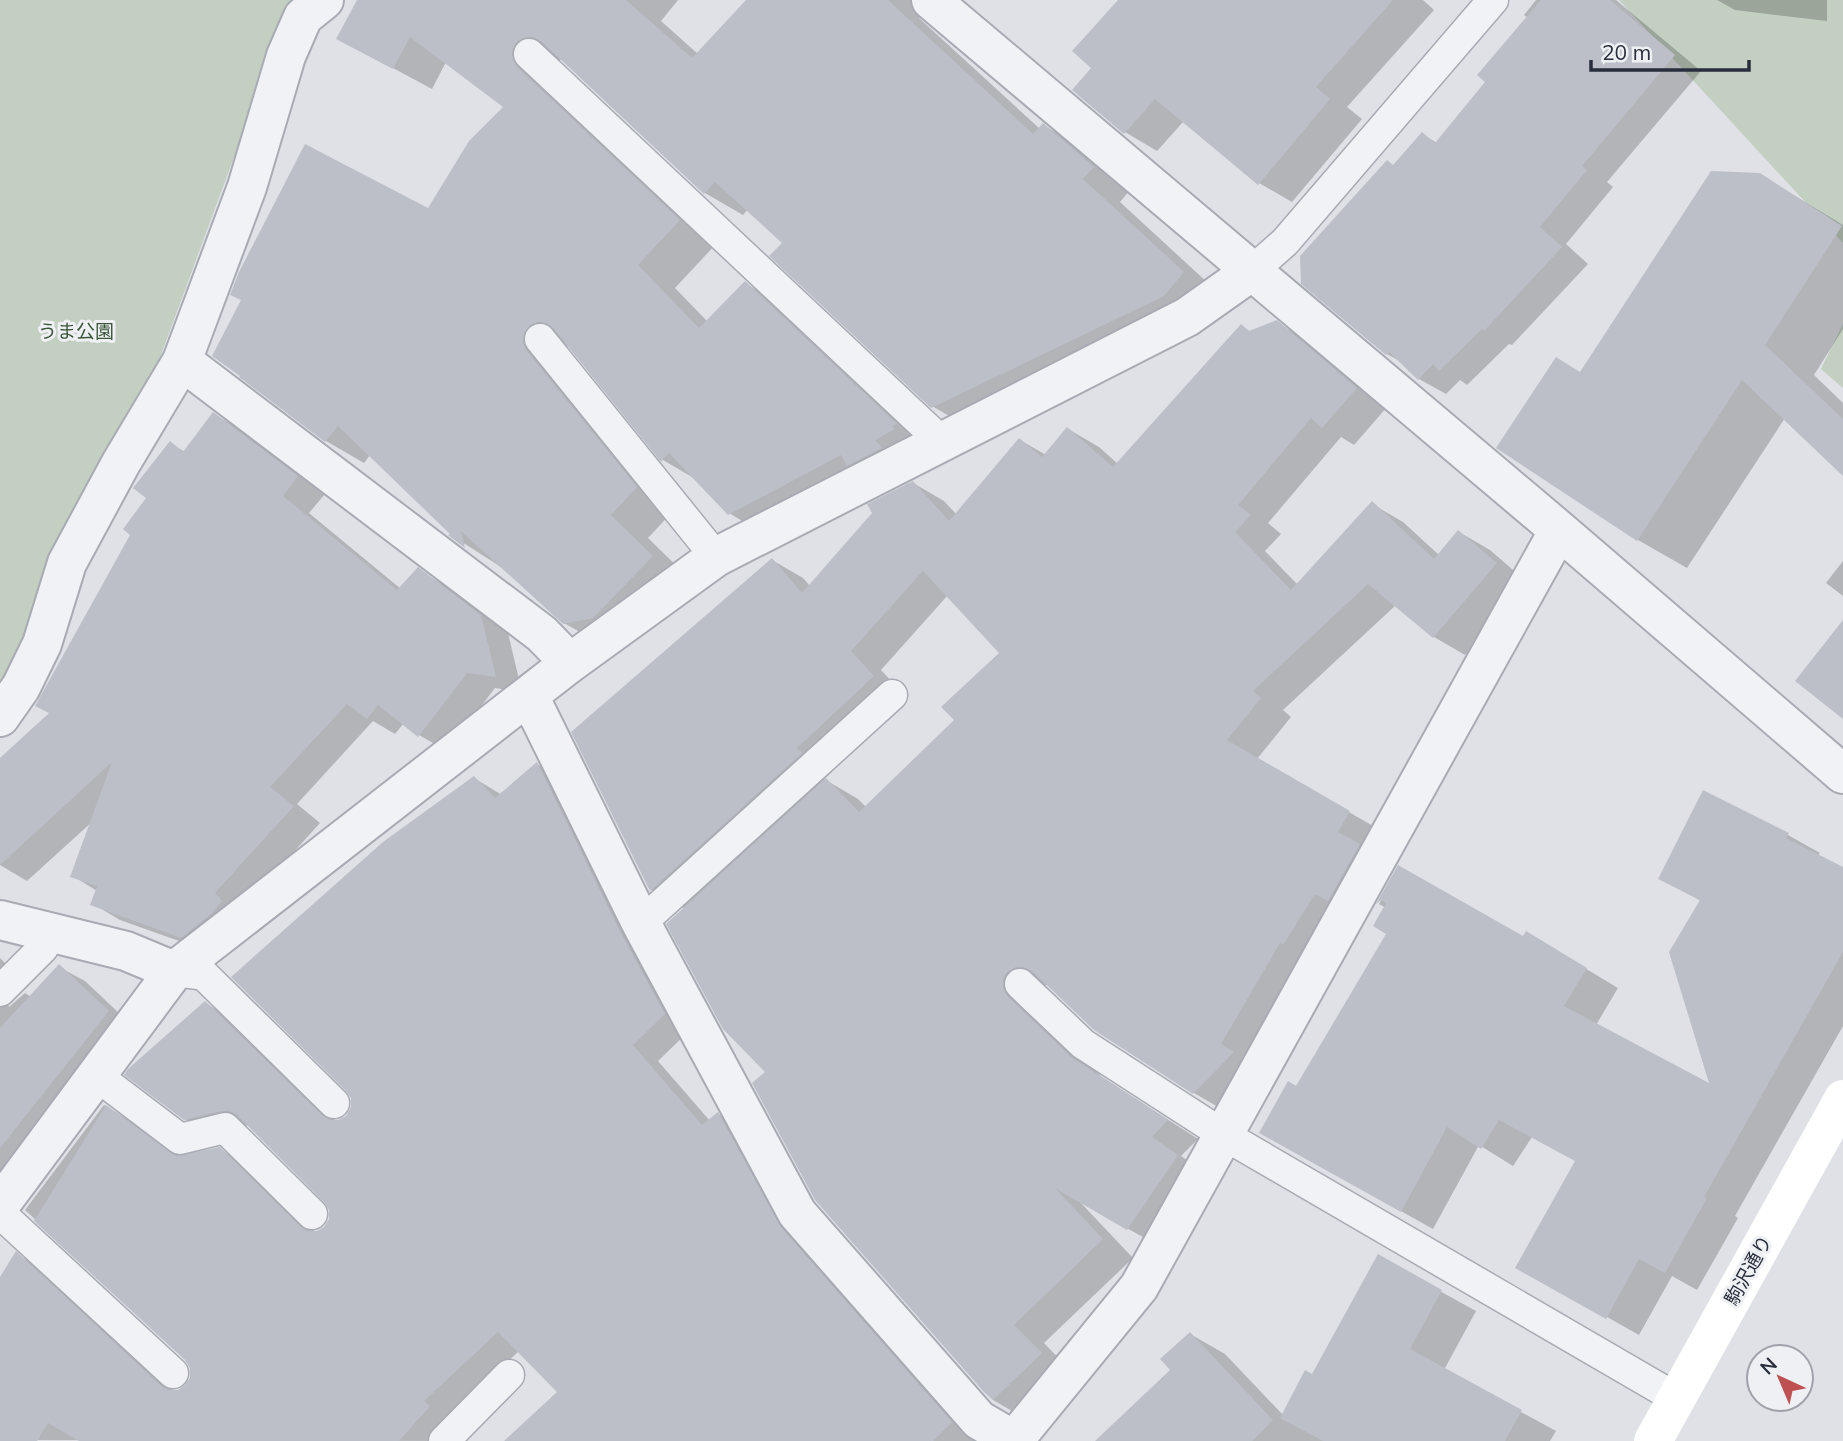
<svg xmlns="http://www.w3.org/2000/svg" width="1843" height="1441" font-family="Mulish,'Noto Sans JP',sans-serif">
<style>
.green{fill:#c2cfc1}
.shadow{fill:#0003;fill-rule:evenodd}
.building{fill:#bcbfc8}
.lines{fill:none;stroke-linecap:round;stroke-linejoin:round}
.service-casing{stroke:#a8abb3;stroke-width:33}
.minor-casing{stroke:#a8abb3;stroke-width:42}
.service{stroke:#f1f2f5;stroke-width:30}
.minor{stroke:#f1f2f5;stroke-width:38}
.secondary{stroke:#fff;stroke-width:38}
.labels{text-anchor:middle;stroke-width:6;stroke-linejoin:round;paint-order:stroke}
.park-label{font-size:19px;fill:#3a5638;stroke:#eef0f4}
.street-label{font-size:19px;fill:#292e3c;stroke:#eef0f4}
</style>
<rect width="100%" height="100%" fill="#dfe1e6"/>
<path class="green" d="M0 0H292L121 463 0 685Z
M1619 0H1843V243Z
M1843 324V388L1821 369Z"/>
<path class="shadow" d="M384 0H678L661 21 698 54 747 0H934L919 18 1040 129 1043 125 1081 147 1131 189 1120 202 1221 295 970 428 932 406 784 243 748 209 743 215 705 193 562 59 555 63 717 243 675 288 708 322 745 283 783 305 933 446 767 536 729 513 697 480 663 460 570 345 568 346 561 355 674 510 648 538 690 579 603 645 564 623 501 567 451 535 452 534 370 455 364 463 326 441 242 377 429 210 505 106 446 62 432 89 339 39Z
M1120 0H1423L1434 10 1347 107 1362 119 1292 202 1259 183 1184 121 1157 151 1125 132 1094 68Z
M1536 0H1616L1701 71 1607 182 1613 187 1566 244 1588 264 1512 345 1509 344 1467 385 1460 380 1446 394 1419 379 1403 363 1387 354 1394 166 1422 134 1437 143 1488 81 1528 18 1524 15Z
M1717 0H1827V21L1735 10Z
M1760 175 1843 225V329L1814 375 1843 403V470L1785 418 1687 568 1638 540 1582 373Z
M1276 322 1308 341 1387 407 1354 445 1341 437 1268 523 1281 534 1265 551 1298 585 1372 504 1403 522 1439 555 1459 532 1490 550 1527 582 1465 655 1434 637 1396 605 1283 710 1291 717 1257 759 1380 830 1225 1111 1194 1093 1048 984 1038 990 1039 1016 1102 1077 1198 1139 1181 1156 1209 1175 1159 1246 1080 1202 1133 1258 1044 1343 1072 1372 1024 1418 993 1400 817 1199 767 1072 685 909 651 890 573 732 772 560 803 578 810 586 913 483 944 501 957 515 1020 440 1046 455 1068 429 1099 447 1118 464 1241 326 1251 332ZM948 595 1002 653 956 720 866 807 858 799 824 779 832 772 827 767 904 695 881 670Z
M214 414 241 430 325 494 309 513 401 589 418 570 446 586 508 633 522 692 495 688 447 751 419 735 404 723 395 734 373 721 297 804 320 823 241 910 210 952 120 920 93 904 97 891 73 876 93 821 27 881 0 865V760L52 713 149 498 170 443 185 452Z
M1843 561V596L1826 583Z
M537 764 563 778 690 1030 658 1061 710 1121 718 1114 744 1129 979 1441H507L559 1392 519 1351 454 1412 461 1441 0 1440V1280L16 1254 42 1268 175 1392 187 1387 192 1378V1368L186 1359 25 1210 104 1105 129 1120 180 1157 219 1149 246 1164 315 1232 325 1228 331 1218 330 1208 249 1125 211 1134 185 1119 205 1003 231 1018 337 1122 347 1117 353 1107 474 778 502 795Z
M1788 835 1820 853 1818 856 1843 868V1026L1735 1216 1738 1218 1697 1290 1672 1276 1639 1335 1518 1267 1577 1161 1532 1137 1513 1166 1479 1145 1433 1229 1293 1151 1297 1089 1389 933 1386 908 1379 904 1399 868 1524 938 1558 952 1618 988 1596 1025 1711 1087 1701 901 1661 879Z
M0 958 24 982 8 1002 9 1007 25 993 31 997 59 967 85 981 138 1031 0 1221Z
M1378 1257 1476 1311 1444 1370 1556 1431 1550 1441H1105L1172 1370 1190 1334 1225 1354 1283 1415 1313 1376Z"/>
<path class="building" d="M357 0H626L692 58 746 0H888L1033 134 1043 123 1094 167 1083 179 1184 272 1164 296 931 408 769 256 782 243 715 182 704 194 541 41 532 37 523 38 516 43 512 51 513 60 517 67 680 220 638 265 699 328 745 281 897 424 892 426 895 429 875 440 882 448 847 466 841 455 728 515 669 453 661 462 553 328 546 323 538 322 530 325 524 333 523 342 526 350 637 487 611 515 653 556 593 618 563 624 461 531 465 548 448 535 450 534 338 426 325 442 239 377 240 376 212 356 241 300 230 295 239 272 305 144 428 208 469 141 503 107 410 37 393 69 336 39Z
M1118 0H1393L1316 87 1330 99 1258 185 1155 99 1124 134 1072 90 1091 68 1072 51Z
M1541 0H1610L1675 55 1582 166 1587 170 1540 227 1562 247 1484 331 1482 329 1439 371 1433 364 1418 380 1389 352 1386 355 1301 284 1300 256 1387 160 1393 165 1422 132 1435 143 1485 82 1477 75Z
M1711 171 1760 173 1842 226 1765 345 1843 419V476L1742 380 1637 541 1496 448 1556 357 1580 372Z
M1277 320 1357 388 1322 428 1311 418 1238 505 1251 515 1235 532 1291 590 1372 501 1434 559 1458 530 1497 563 1433 638 1368 584 1253 691 1261 698 1227 740 1350 811 1338 832 1360 844 1328 901 1315 894 1283 945 1280 943 1221 1044 1234 1052 1193 1094 1094 1030 1032 971 1023 967H1016L1007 972 1003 979V988L1007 996 1071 1057 1168 1120 1152 1137 1178 1155 1127 1230 1055 1188 1103 1239 1014 1325 1042 1353 993 1400 984 1392 815 1200 752 1083 765 1072 723 1029 666 924 826 778 859 812 954 720 941 707 999 653 923 571 851 651 874 676 797 748 802 753 650 891 571 732 772 558 802 593 872 513 867 504 913 481 949 521 1019 438 1042 457 1067 427 1113 467 1241 324 1249 331Z
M213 412 298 476 283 496 397 590 418 567 481 615 496 677 467 673 418 737 378 705 367 719 347 704 270 787 294 806 215 893 222 901 211 914 181 938 90 905 97 886 70 877 112 762 0 865V758L49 713 35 706 130 535 123 529 146 498 133 488 170 441 183 452Z
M1843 620V719L1795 681Z
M537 762 621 933 665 1014 633 1045 702 1125 718 1112 781 1227 952 1422 933 1441H504L557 1392 498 1332 424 1401 430 1406 399 1441H79L48 1423 37 1441H0V1277L16 1251 161 1386 168 1390H178L185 1385 190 1378V1368L185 1360 34 1221 106 1105 176 1156 220 1147 300 1226 307 1231H317L324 1227 329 1219V1210L324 1202 237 1115 230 1111H222L184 1120 124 1075 128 1069 205 1001 322 1115 330 1120H338L346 1116 351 1107V1098L346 1091 231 977 383 842 474 776 495 798Z
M1703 790 1789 833 1786 838 1843 867V952L1704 1197 1707 1198 1665 1273 1639 1259 1606 1319 1515 1268 1575 1161 1499 1120 1481 1149 1447 1127 1401 1212 1259 1133 1288 1081 1296 1086 1386 934 1373 926 1386 903 1381 900 1376 904 1398 865 1523 936 1526 931 1587 968 1564 1006 1709 1083 1669 952 1700 900 1658 879Z
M59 964 109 1011 0 1148V1028Z
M1378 1254 1442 1290 1410 1349 1522 1410 1505 1441H1323L1280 1418 1305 1370 1312 1374Z
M1190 1332 1273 1420 1252 1441H1095L1170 1370 1160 1359Z"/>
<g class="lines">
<defs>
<path id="service" d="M529 54 943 443
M1252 271 1285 242 1493 0
M540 339 716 557
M641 923 892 695
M174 971 204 975 334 1103
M1020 984 1083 1044 1224 1135 1676 1398
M0 991 43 948 50 931
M97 1076 180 1139 225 1128 312 1214
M0 1213 173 1373
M444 1441 509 1375"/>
<path id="minor" d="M931 0 1559 530 1843 774
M182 361 542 634 570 663
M529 696 641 923 797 1213 979 1420 1015 1441
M0 717 21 687 42 644 67 563 121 463 182 361 247 187 286 56 303 17 324 0
M0 920 126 951 174 971
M0 1205 174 971 570 663 716 557 1187 317 1252 271
M1015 1439 1139 1287 1559 530"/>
</defs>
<use href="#service" class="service-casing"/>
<use href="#minor" class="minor-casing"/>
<use href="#service" class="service"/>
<use href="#minor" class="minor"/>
<path class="secondary" d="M1653 1441 1843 1099"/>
</g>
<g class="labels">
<g class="park-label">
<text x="76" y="338">うま公園</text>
</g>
<g class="street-label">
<text transform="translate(1748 1270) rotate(-61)" y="7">駒沢通り</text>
</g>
</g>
<g transform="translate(1780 1378) rotate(316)"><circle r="33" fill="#eef0f4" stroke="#9fa2aa" stroke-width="2"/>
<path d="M0-5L12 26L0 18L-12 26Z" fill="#bf5052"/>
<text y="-10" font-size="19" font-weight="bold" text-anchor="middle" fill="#292e3c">N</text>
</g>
<path d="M1591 60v10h158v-10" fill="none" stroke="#292e3c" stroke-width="3.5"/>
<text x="1602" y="60" font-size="21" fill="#292e3c" stroke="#eef0f4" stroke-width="5" paint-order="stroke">20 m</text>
</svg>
